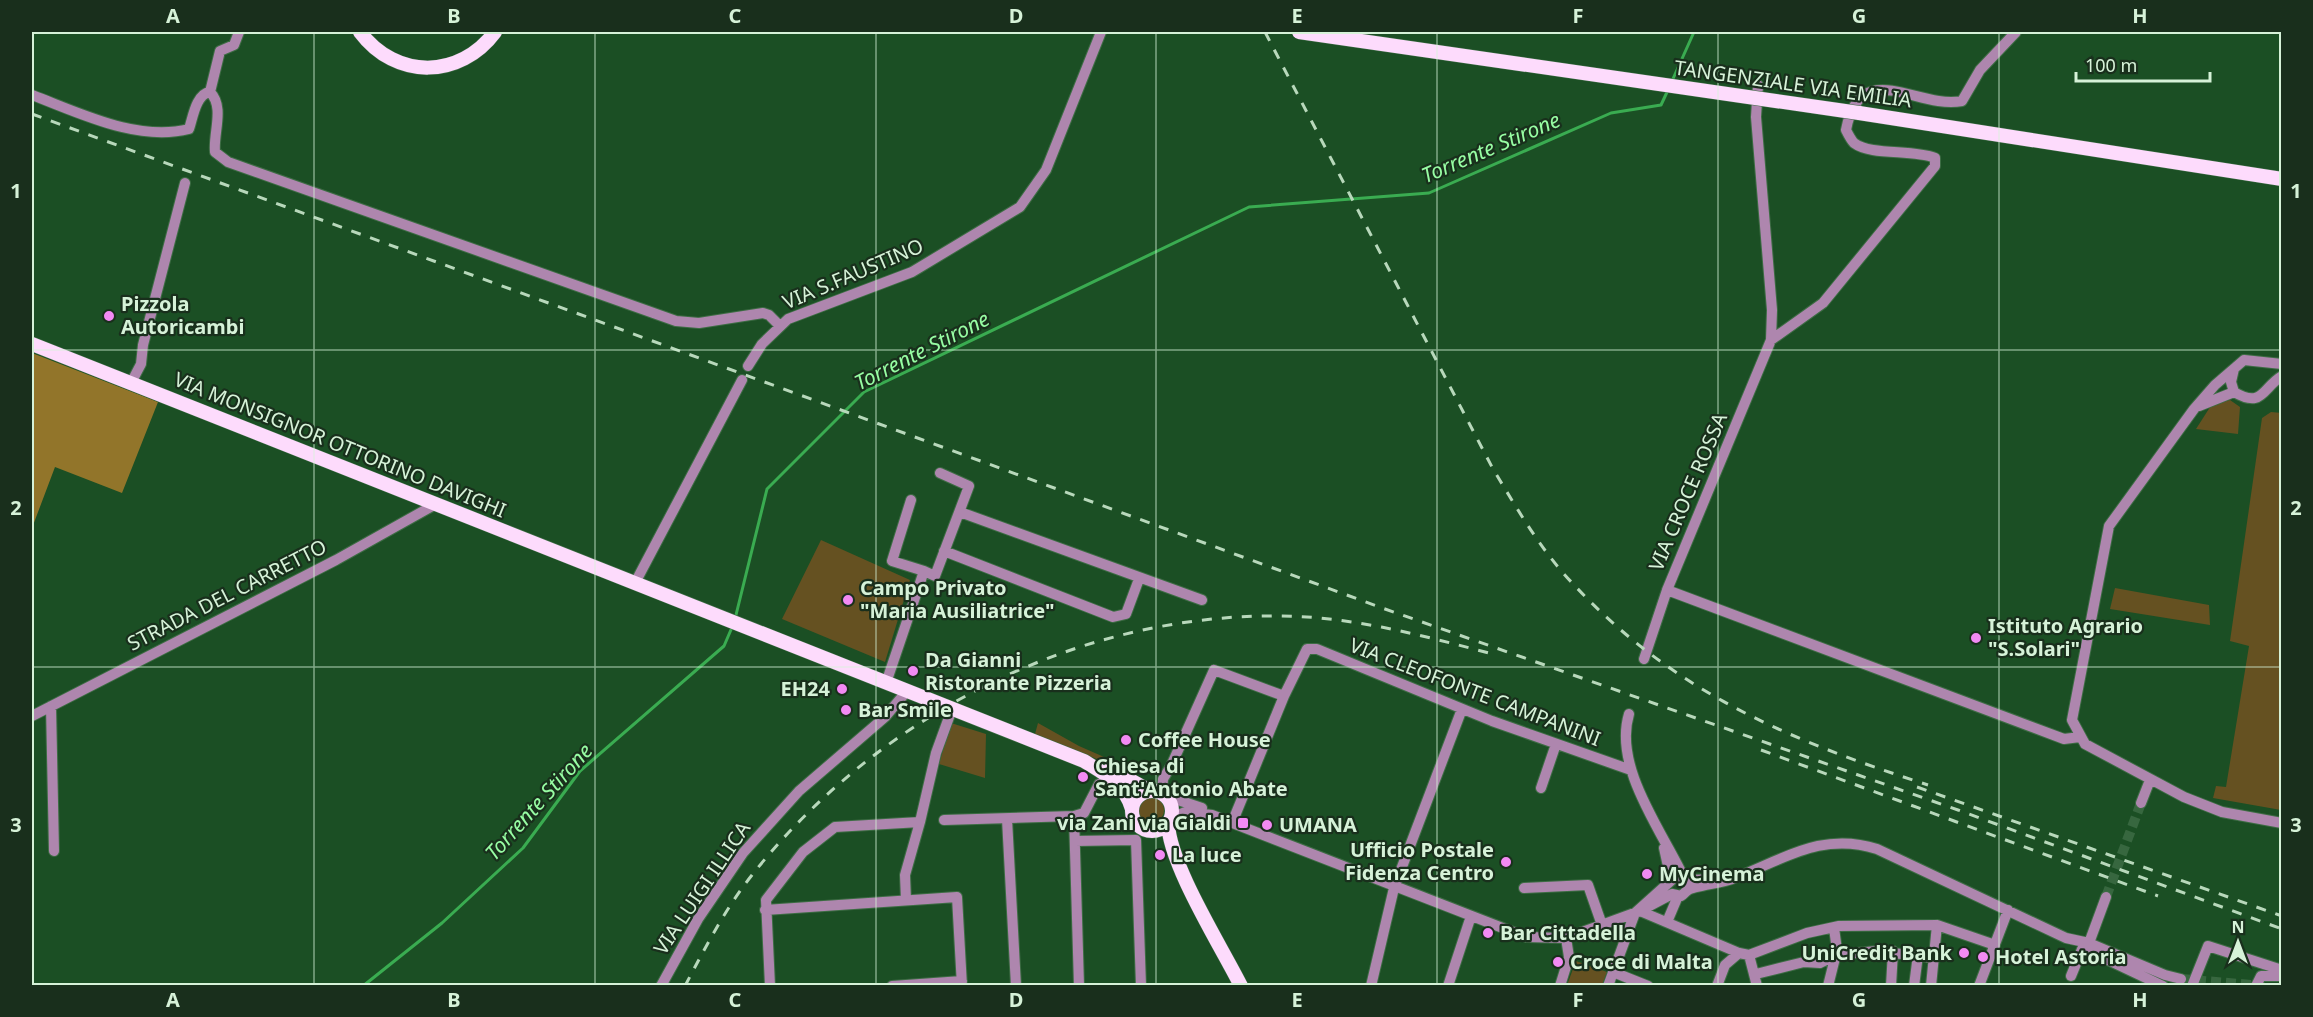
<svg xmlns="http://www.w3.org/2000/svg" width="2313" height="1017" font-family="'Noto Sans',sans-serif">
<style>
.green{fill:#655121}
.forest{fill:#92752a}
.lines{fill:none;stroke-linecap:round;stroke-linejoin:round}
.stream{stroke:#3aac51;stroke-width:3}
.minor-tunnel{stroke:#37673f;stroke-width:10;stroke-dasharray:10 5;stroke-linecap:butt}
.minor-casing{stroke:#3d6c44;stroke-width:12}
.major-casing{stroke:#3d6c44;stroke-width:15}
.minor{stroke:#ae86ae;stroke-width:10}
.major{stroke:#fddbfc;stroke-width:14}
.rail{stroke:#b8d8bb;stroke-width:3;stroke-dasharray:10 10;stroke-linecap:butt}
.major-bridge-casing{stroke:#3d6c44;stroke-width:15;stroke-linecap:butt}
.major-bridge{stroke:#fddbfc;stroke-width:14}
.grid{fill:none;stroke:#d6f2d8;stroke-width:1.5;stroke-opacity:0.55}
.poi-dot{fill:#f28af3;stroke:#192f1c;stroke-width:2}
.labels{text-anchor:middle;stroke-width:4.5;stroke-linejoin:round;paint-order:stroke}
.street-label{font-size:20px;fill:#d6f2d8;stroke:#192f1c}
.poi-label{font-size:20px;font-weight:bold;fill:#d6f2d8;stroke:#192f1c;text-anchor:start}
.water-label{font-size:21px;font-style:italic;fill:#97fda3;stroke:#192f1c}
.neatline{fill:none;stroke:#d6f2d8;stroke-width:2}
.grid-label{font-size:20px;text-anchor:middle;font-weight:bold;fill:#d6f2d8}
</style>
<rect width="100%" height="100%" fill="#1b4f24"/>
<path class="green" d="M2230 400 2240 407 2238 434 2196 429 2212 404Z
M2271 412 2282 413 2281 810 2213 798 2216 786 2226 787 2249 646 2230 641 2262 418Z
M821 540 910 580 885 662 782 619Z
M2115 588 2209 605 2210 625 2110 609Z
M951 723 986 734 985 778 939 764Z
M1038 723 1079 746 1136 771 1132 777 1114 766 1035 734Z
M1138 810a13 13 0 1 1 26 0a13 13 0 1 1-26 0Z
M1576 961 1607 972 1602 985H1567Z"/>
<path class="forest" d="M32 353 158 402 122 493 55 467 32 528Z"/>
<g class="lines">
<path class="stream" d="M1672 81 1694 32
M735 619 767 489 864 392 1249 207 1429 193 1611 113 1661 105 1668 90
M363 986 442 923 523 848 580 771 724 646 733 625"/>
<path class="minor-tunnel" d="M2106 897 2141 803
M2181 979 2263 986"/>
<defs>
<path id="minor" d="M1758 85 1756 117 1772 310 1771 340 1667 590 2064 739 2080 737
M210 92 220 51 234 45 239 32
M32 95C80 113 137 142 189 129 193 117 196 94 210 92 225 107 213 133 215 152L228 162 676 321 699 323 763 313 769 315 780 326
M1771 340 1823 303 1935 166V158C1913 149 1871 156 1854 143 1851 140 1848 134 1846 130 1860 55 1917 110 1962 101L1980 70 2016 32
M2282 364 2244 360 2215 385 2194 409 2109 526 2072 720 2085 744 2184 797 2222 812 2282 823
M748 366 762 344 788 319 912 272 1020 207 1046 170 1101 32
M2234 369 2231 382 2234 392C2263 409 2262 388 2282 376
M131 383 141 364 143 345 185 183
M2199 406 2234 392
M911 500 892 561 924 571
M960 512 1202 600
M944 551 1113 617 1126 614 1139 579
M635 583 742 380
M1644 659 1667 590
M886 683 924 571 935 576 969 486 940 473
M51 706 54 851
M1629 714C1613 767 1662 831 1684 878
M32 716 336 560 436 504
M1541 788 1556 744
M1162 793 1163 779 1171 766 1214 670 1284 696
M1166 796 1202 808
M2141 803 2150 780
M1074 816 1079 986
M1171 818 1185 812 1212 815 1526 937 1566 938 1640 911 1672 894
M1007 819 1016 986
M944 820 1074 816 1084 813 1099 784
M1232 823 1284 696 1307 649H1317L1492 721 1631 770
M1075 841 1136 840 1141 986
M1664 848 1671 880
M1685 880 1720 879
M1524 888 1588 885 1602 925
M1672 894 1681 896C1683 895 1685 892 1688 890 1694 886 1722 883 1732 879 1783 860 1821 831 1877 849L2066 938 2089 943 2165 975 2181 979
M906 900 905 875 920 822
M765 910 957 897 962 986
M1640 911 1739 953 1749 955 1807 933 1839 926 1937 925 1995 945
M1667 922 1678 896
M2085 942 2089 951 2163 986
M2089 943 2106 897
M1749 955 1757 986
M1613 972 1648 986
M1756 974 1804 962 1820 963 1836 955 1877 951 1934 958
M2071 976 2085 942
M661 986 698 919 743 853 799 791 885 717 907 691
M770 986 766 900 803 852 835 827 920 822 936 753 952 709
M892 986 962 981
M1371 986 1394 888 1462 709
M1448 986 1471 916
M1560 986 1569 957 1566 938
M1608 986 1635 913 1674 878 1682 877 1687 881
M1717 986 1725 965 1739 953
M1828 986 1837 950 1834 928
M1891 986 1893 951
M1914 986 1918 955
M1931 986 1937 925
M1979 986 2008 910
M2192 986 2208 946 2282 970
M2256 986 2261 976H2282"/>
<path id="major" d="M360 32C396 80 460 79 495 32
M1859 113 2282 179
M32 344 1084 761C1105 774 1125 784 1132 809
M1110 769 1150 791
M1132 811a20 20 0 1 1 40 0a20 20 0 1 1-40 0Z
M1168 823C1169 864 1221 946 1241 986"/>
</defs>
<use href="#minor" class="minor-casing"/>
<use href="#major" class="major-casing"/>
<use href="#minor" class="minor"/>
<use href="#major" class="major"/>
<path class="rail" d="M1265 32 1493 469C1515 505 1536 542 1564 574 1668 690 1783 738 1928 785
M32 114 1385 609 1958 810 2282 929
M1761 750 2158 896
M1917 787 2282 916
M685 986C705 948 725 909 752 875 878 716 1077 613 1282 616 1354 617 1420 635 1489 653"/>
<defs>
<path id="major-bridge" d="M1299 32 1859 113"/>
</defs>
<use href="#major-bridge" class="major-bridge-casing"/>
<use href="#major-bridge" class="major-bridge"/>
</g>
<path class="grid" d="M314 32V986M595 32V986M876 32V986M1156 32V986M1437 32V986M1718 32V986M1999 32V986M32 350H2282M32 667H2282"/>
<g class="poi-dot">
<circle cx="109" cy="316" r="6"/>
<circle cx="848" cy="600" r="6"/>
<circle cx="1976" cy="638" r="6"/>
<circle cx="913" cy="671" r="6"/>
<circle cx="842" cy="689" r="6"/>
<circle cx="846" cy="710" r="6"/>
<circle cx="1126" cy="740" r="6"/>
<circle cx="1083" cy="777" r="6"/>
<rect x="1237" y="817" width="12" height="12" rx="3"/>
<circle cx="1267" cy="825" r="6"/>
<circle cx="1160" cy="855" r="6"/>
<circle cx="1506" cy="862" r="6"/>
<circle cx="1647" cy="874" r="6"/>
<circle cx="1488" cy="933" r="6"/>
<circle cx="1964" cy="953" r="6"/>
<circle cx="1983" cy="957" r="6"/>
<circle cx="1558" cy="962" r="6"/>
</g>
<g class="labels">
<g class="street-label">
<text transform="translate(1793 84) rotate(8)" y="7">TANGENZIALE VIA EMILIA</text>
<text transform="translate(853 274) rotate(-23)" y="7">VIA S.FAUSTINO</text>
<text transform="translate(340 445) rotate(22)" y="7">VIA MONSIGNOR OTTORINO DAVIGHI</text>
<text transform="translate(1688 492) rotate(-67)" y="7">VIA CROCE ROSSA</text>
<text transform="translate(227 595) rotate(-27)" y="7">STRADA DEL CARRETTO</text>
<text transform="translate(1475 692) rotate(21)" y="7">VIA CLEOFONTE CAMPANINI</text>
<text transform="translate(702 888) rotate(-56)" y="7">VIA LUIGI ILLICA</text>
</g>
<g class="poi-label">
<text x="121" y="311">Pizzola<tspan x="121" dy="23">Autoricambi</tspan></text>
<text x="860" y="595">Campo Privato<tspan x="860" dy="23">"Maria Ausiliatrice"</tspan></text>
<text x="1988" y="633">Istituto Agrario<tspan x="1988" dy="23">"S.Solari"</tspan></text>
<text x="925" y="667">Da Gianni<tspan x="925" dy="23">Ristorante Pizzeria</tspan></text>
<text x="830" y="696" text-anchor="end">EH24</text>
<text x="858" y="717">Bar Smile</text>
<text x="1138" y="747">Coffee House</text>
<text x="1095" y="773">Chiesa di<tspan x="1095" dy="23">Sant'Antonio Abate</tspan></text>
<text x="1231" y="830" text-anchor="end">via Zani via Gialdi</text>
<text x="1279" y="832">UMANA</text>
<text x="1494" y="857" text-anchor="end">Ufficio Postale<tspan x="1494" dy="23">Fidenza Centro</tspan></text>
<text x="1172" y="862">La luce</text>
<text x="1659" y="881">MyCinema</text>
<text x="1500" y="940">Bar Cittadella</text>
<text x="1952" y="960" text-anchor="end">UniCredit Bank</text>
<text x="1995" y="964">Hotel Astoria</text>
<text x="1570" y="969">Croce di Malta</text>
</g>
<g class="water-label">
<text transform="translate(1491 148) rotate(-23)" y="7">Torrente Stirone</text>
<text transform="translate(922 351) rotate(-27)" y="7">Torrente Stirone</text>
<text transform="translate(539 802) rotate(-48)" y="7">Torrente Stirone</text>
</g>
</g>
<rect width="2313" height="1017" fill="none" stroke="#192f1c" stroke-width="66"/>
<g transform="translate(2238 942)" stroke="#192f1c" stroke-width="4.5" paint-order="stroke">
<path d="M0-4.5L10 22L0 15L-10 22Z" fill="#d6f2d8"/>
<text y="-9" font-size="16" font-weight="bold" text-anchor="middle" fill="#d6f2d8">N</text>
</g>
<path d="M2076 72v9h134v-9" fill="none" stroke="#d6f2d8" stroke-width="3"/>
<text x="2085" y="72" font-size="18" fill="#d6f2d8" stroke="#192f1c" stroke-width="4.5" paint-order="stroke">100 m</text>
<rect x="33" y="33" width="2247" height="951" class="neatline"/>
<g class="grid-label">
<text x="173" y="23">A</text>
<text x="454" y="23">B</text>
<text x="735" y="23">C</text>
<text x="1016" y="23">D</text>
<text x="1297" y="23">E</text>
<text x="1578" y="23">F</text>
<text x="1859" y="23">G</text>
<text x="2140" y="23">H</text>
<text x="16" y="198">1</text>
<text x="2296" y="198">1</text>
<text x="16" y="515">2</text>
<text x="2296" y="515">2</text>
<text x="16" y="832">3</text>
<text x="2296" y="832">3</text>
<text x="173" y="1007">A</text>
<text x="454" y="1007">B</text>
<text x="735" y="1007">C</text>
<text x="1016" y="1007">D</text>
<text x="1297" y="1007">E</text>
<text x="1578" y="1007">F</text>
<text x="1859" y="1007">G</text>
<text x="2140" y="1007">H</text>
</g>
</svg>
